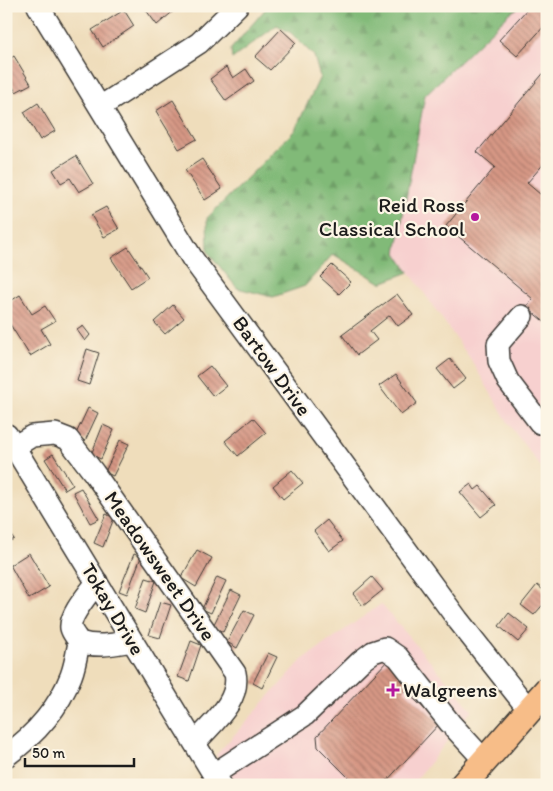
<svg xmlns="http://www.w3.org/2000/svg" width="553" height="791" font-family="Itim,sans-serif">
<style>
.built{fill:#f7d0cf}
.forest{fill:url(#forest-firs);stroke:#4e6b4a}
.building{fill:url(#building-back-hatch)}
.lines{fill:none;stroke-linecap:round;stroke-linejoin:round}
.minor-casing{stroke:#3c3934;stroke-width:24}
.major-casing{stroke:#3c3934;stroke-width:29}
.minor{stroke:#fff;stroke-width:21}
.major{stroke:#f7bd88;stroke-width:26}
.poi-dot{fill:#b5179e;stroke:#fcf5e5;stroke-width:2}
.labels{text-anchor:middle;stroke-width:4.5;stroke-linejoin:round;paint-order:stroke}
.poi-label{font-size:21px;fill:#1c1c1c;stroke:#fcf5e5;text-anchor:end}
.street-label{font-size:21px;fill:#1c1c1c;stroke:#fcf5e5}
</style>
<defs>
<pattern id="forest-firs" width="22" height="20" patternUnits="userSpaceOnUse" patternTransform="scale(1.25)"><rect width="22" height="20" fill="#81ba78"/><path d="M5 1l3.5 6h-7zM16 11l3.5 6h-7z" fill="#6f9f67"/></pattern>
<pattern id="building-back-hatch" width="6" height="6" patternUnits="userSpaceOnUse" patternTransform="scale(1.25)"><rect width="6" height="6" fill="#d79885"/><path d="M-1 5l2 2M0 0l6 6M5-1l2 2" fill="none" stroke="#ae7b6c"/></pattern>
</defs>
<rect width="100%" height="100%" fill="#fcf5e5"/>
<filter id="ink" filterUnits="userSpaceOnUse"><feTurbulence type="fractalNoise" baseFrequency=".02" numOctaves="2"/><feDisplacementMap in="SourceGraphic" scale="10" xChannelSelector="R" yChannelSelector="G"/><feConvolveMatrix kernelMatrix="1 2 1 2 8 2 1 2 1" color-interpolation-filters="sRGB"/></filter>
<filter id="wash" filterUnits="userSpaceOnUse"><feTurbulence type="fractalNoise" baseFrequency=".0096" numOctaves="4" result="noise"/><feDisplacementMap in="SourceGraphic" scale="20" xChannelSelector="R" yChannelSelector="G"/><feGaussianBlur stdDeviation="1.12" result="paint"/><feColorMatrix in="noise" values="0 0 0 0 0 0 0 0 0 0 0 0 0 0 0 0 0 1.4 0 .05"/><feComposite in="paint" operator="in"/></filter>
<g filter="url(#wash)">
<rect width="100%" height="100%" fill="#efddbb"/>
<path class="built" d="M521 6H547V475L512 429 471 360 396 253 425 95 510 13Z
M381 604 472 710 412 785H236L216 755 302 660Z"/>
<path class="forest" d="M268 6H521L510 13 425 95 396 253 409 272 381 283 333 254 305 286 273 297 237 288 208 252 207 218 295 130 320 77 314 56 291 33 277 25 232 59 231 49Z"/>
<g id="blocks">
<path class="building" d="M143 6H175L177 8 157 25Z
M530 6H547V23L517 56 499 40Z
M124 10 134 26 103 47 92 30Z
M281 29 296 43 270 70 255 57Z
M14 56 31 84 16 92 6 76V61Z
M226 67 233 78 246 69 254 81 226 101 210 79Z
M547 69V160L527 183 547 200V324L526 307 533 299 446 226 495 167 477 152Z
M173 100 197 139 179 149 156 111Z
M38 103 55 131 40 140 24 112Z
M76 156 93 184 79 192 70 178 61 183 53 170Z
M202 159 222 189 205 200 185 170Z
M106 207 119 229 104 237 91 215Z
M128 247 148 277 131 288 111 258Z
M332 265 351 282 339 294 320 277Z
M397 294 413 315 398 326 390 315 370 331 377 340 357 355 342 335Z
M20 295 32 314 45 306 55 321 41 329 50 344 30 356 6 318V304Z
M173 305 184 318 165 334 154 322Z
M83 326 90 335 85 341 77 330Z
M87 349 99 353 89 385 77 381Z
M450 359 466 379 453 389 437 369Z
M210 366 226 386 213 396 197 376Z
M396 374 417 403 401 415 379 386Z
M88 408 98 413 85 441 75 436Z
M253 418 266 433 238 456 225 441Z
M103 425 114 430 101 459 91 455Z
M120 440 129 444 113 476 105 472Z
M53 454 73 485 65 490 45 459Z
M292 470 303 483 283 499 273 486Z
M471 484 475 490 480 486 496 505 481 517 460 492Z
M81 488 99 519 90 523 73 492Z
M106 514 114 518 103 547 94 543Z
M327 520 343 541 329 551 314 531Z
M6 527 14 539 6 543Z
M197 550 212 558 196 587 181 578Z
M29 553 49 587 29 599 10 565Z
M134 554 141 557 127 594 119 591Z
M217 577 226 581 211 613 202 609Z
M372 577 383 590 363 606 353 594Z
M146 578 156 581 145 613 135 609Z
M537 585 547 593V600L534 615 521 605Z
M231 590 241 595 223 632 213 626Z
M160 602 171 605 160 638 149 635Z
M244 610 254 615 237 648 227 642Z
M509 613 529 629 518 642 499 626Z
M191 641 201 645 189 681 178 677Z
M268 653 277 657 262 688 253 683Z
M389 659 412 681 404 690 440 723 383 785H356L318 747 317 736Z"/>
</g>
</g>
<g filter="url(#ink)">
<use href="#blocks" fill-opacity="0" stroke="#3c3934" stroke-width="1"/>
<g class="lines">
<defs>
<path id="minor" d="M38 6 192 258 458 620 529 710
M100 107 199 43 237 6
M522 316 498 344 499 361 508 381 540 423
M7 435 220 785
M14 447 32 436 55 434 68 439 94 473 235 673C241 701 212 723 195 743
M97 582C90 592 69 615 71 628 72 633 77 638 79 642 98 648 114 644 132 641
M6 756C35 735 58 710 71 676 75 666 77 653 79 642
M214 774 305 715 361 661 373 652 385 648 398 657 450 723 484 760"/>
<path id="major" d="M463 785 547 690"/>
</defs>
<use href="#minor" class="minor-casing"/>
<use href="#major" class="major-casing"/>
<use href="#minor" class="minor"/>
<use href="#major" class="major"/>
</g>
</g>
<g class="poi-dot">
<circle cx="475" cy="217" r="5"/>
<path d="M390.5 682.5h5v5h5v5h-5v5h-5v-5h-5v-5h5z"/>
</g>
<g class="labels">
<g class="poi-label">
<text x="465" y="212">Reid Ross<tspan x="465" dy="24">Classical School</tspan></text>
<text x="403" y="697" text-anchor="start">Walgreens</text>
</g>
<g class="street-label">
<text transform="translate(272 366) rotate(54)" y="7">Bartow Drive</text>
<text transform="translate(160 566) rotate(55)" y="7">Meadowsweet Drive</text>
<text transform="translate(113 609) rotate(59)" y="7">Tokay Drive</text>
</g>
</g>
<rect width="553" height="791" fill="none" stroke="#fcf5e5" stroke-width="25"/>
<path d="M25 758v8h109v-8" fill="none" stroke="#1c1c1c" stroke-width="2.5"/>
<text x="32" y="758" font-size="15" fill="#1c1c1c" stroke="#fcf5e5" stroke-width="4" paint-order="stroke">50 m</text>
</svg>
